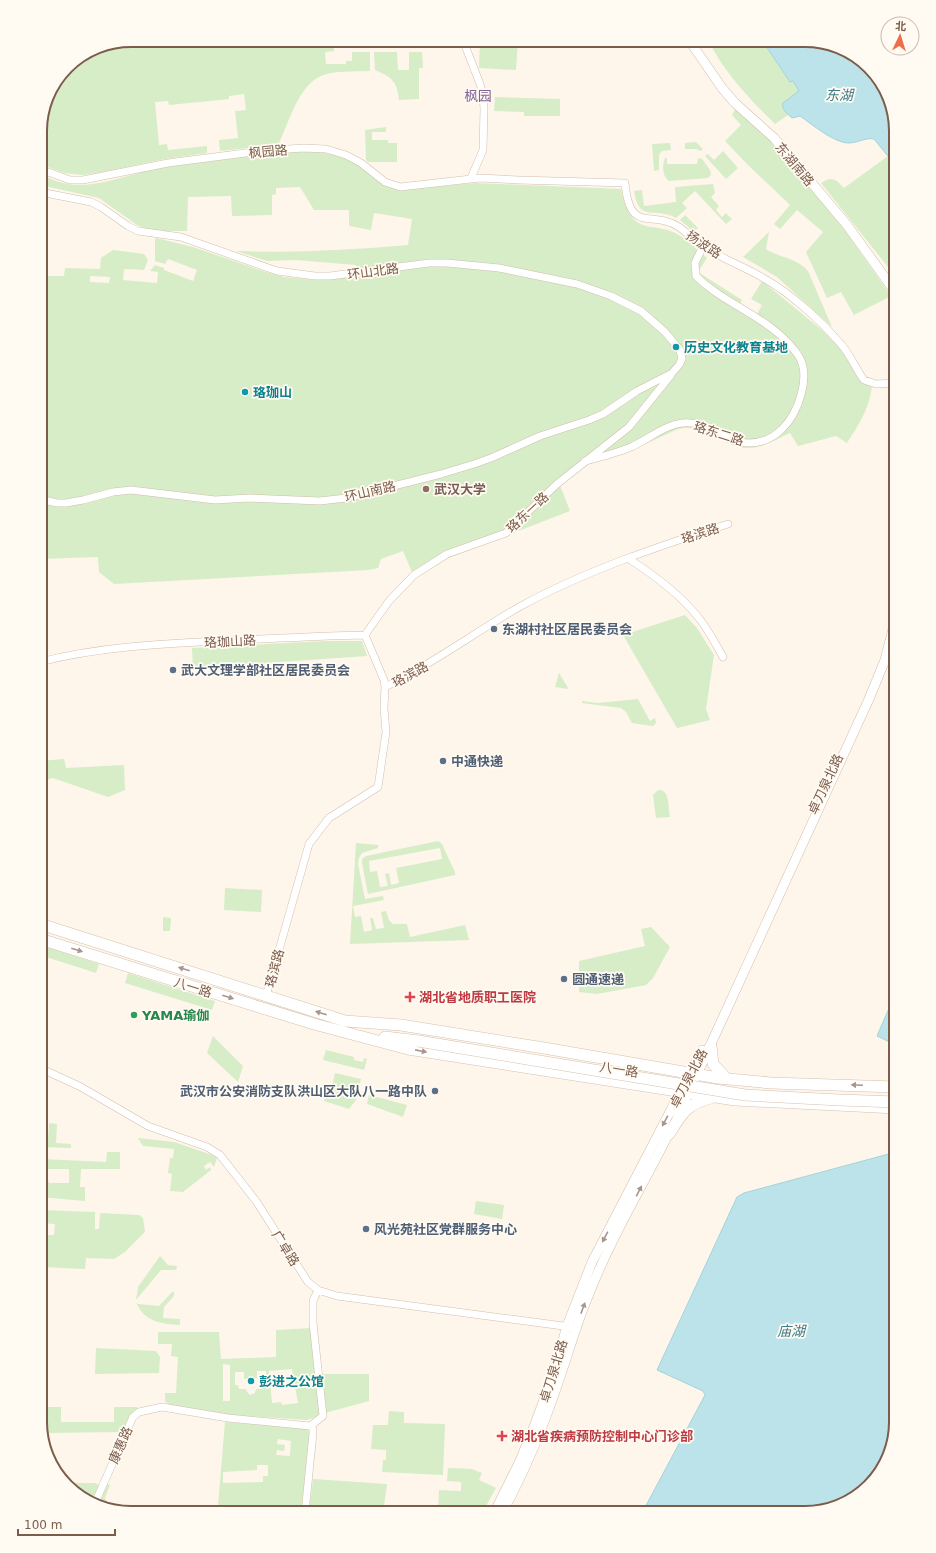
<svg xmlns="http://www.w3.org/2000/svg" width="936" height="1553" font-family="'DejaVu Sans','Noto Sans SC',sans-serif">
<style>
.green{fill:#d6edc7;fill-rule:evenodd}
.water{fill:#bde3ea;stroke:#a2d3dc}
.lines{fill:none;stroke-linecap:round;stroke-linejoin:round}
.minor-casing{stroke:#d2beae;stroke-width:8}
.tertiary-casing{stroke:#d2beae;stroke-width:10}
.secondary-casing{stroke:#d7c0ae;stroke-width:12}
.minor{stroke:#fff;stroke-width:7}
.tertiary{stroke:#fff;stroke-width:9}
.secondary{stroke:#fff;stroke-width:11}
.secondary-bridge-casing{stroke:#d7c0ae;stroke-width:12;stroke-linecap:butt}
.secondary-bridge{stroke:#fff;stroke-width:11}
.oneway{fill:#aa958a}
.culture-dot{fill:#0f9aa8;stroke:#fffaf2;stroke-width:1.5}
.education-dot{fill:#8d6e63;stroke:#fffaf2;stroke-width:1.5}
.service-dot{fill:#5c6f8a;stroke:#fffaf2;stroke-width:1.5}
.health-dot{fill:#e0444e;stroke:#fffaf2;stroke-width:1.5}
.leisure-dot{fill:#2e9e5b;stroke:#fffaf2;stroke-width:1.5}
.labels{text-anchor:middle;stroke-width:3.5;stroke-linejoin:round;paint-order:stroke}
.street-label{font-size:13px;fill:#7c5c4b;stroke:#fffaf2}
.culture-label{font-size:13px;font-weight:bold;fill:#0d838f;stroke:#fffaf2;text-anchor:start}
.education-label{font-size:13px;font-weight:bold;fill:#785e54;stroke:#fffaf2;text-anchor:start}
.service-label{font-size:13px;font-weight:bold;fill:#4e5e75;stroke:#fffaf2;text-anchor:start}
.health-label{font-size:13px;font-weight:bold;fill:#be3a42;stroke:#fffaf2;text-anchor:start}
.leisure-label{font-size:13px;font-weight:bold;fill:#27864d;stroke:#fffaf2;text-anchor:start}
.water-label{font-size:14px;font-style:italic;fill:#3f7c88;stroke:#fffaf2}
.neighbourhood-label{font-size:14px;fill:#866397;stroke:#fffaf2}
.rim{fill:none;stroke:#7c5c4b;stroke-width:2}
</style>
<rect width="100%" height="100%" fill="#fef6ea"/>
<path class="green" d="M131 40H334V51L325 52 326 64H346V61H352V52H370V71C355 72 335 70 321 76 299 85 289 122 279 143L275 145 220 151 219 140 238 138 235 111 246 110 244 94 229 96V99L169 105 168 101 155 102 159 145 167 144 168 150 207 146V153L165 159 97 173 82 175 64 173 40 164V125L47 96 67 67 97 47Z
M480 40H518L516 70 479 68Z
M649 40H682L683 42H649Z
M708 40H811L846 75 775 124C748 97 726 75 708 40Z
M374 52H397L398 70H409V52H422L423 68H419V99L399 100C397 80 391 77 375 70Z
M495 97 560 99V116H524V112L494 111Z
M735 109 765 134 802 178 843 228 891 296 854 315 841 292 827 298 806 252 823 232 797 210 780 229 774 224 790 205 748 165 725 141 741 125 732 115Z
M386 127V132H372V140H388V143H397V162H368L366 160 365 130Z
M696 142 703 149 701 151 696 149H685V143Z
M670 143 671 150 662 151 659 155V170L654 171 652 144Z
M304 151 319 152 344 157 400 190 475 183 621 189C625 208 630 224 651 227 659 228 667 229 675 233 687 239 697 250 707 258L698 272 742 300 740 304 757 314 762 305 751 299 762 281 823 331 845 354 860 380 872 387C869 409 858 426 847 443L836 436 798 446 790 433C777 439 765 447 749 448 724 449 704 423 678 429L635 449 587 465 560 485 570 511 449 558 415 579 403 551 381 559 378 568 368 570 114 584 99 572 98 557 40 559V279L49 276H64L65 268 100 269 101 258 113 250 144 254 148 260 144 270 124 269 123 280 157 283 158 272 150 271 155 265 164 268V270L193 281 197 270 168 259 165 264 155 261V240L156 238 193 247 266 272 284 277 315 280 357 277 356 265 296 260 267 261 236 251C294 253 351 250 408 245L412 219 374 213 371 230 349 226V210H314L300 187 276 188V194L272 195V215L232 216 231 196 188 197 187 231H156L147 229 137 225 99 198 40 185V174C49 178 59 183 69 184 97 189 139 171 167 166 212 159 258 154 304 151ZM90 276 110 277 109 283 90 282Z
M723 151 738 168 726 179 705 156 708 154 714 160Z
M888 156 896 166V277L821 183C833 175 836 180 844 188Z
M665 158H667V164H697L698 158 702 159 710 170 711 175 708 178 669 181C662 176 662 165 665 158Z
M713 184 715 193 711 197 719 206 716 210 722 217 726 213 732 219 726 224 695 191 682 203 687 208 676 218C655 206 639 224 634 191L642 190 644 206 676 202 675 187Z
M685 215 698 228 694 232 680 220Z
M769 232 766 249C780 258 797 258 808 271L832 327 777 277 743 257Z
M685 615 697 628 714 655 706 709 710 720 677 728 623 635Z
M325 641H362L367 656 193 668 192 648Z
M559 673 568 688V689L555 687Z
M638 699 650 721 655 718 656 723 653 726 632 723 626 712 621 708 582 703V701L598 703Z
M64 759 66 768 124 765 125 790 108 797 53 778 45 780 40 795V761Z
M658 790C670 789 668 807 670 817L656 818 653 795Z
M438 841 442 844 455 872V875L368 894 362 863V859L366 856ZM440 848 442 859 396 868 399 883 391 885 389 873 385 874 388 886 380 887 377 871 370 872 369 861Z
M356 843 378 845V848L362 853 359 858 358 864 365 899 383 896 384 900 353 906 355 917 361 916 364 932 372 930 370 918H373L376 929 384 928 381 912 386 911 389 920 393 924H407L410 937 465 925 469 940 350 944Z
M225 888 262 890 261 912 224 910Z
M163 917 171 918 170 931H163Z
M651 927 670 947 653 978 646 985 597 994 579 992V961L645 946 641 929Z
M40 945 99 964 96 973 40 955Z
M128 973 215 1001 212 1010 125 983Z
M213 1036 243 1066 238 1082 207 1053Z
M326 1050 354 1057V1060L363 1062 364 1058 367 1059 364 1070 323 1060Z
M335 1073 361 1079 356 1100 349 1109 324 1101 326 1091H331Z
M369 1095 407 1105 403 1117 367 1104Z
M49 1123 57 1124 56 1143 71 1144V1148L40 1147V1142H48Z
M138 1138 174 1142 215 1156 217 1158 214 1167 210 1162 204 1166 206 1170 210 1167 211 1170 183 1192 170 1191 172 1174 168 1173 170 1158H173L174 1149 143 1146Z
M107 1152H120V1169H81L80 1187H85V1201L40 1197V1155H42V1159L106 1162ZM44 1169H69V1183H49L48 1179H44Z
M476 1201 504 1205 502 1219 474 1214Z
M40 1210 95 1212V1229H99L100 1213 139 1215 143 1218 145 1232 125 1252 114 1259 86 1258 85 1269 43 1267 41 1288H40V1235H54L55 1224 40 1223Z
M160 1256 168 1265 177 1266 176 1270H161L136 1300 138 1287Z
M172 1292H174V1296L164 1307 163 1318 180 1319V1325C162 1324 144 1322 136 1302L138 1304 159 1306Z
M312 1328 321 1415 307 1420 230 1415 169 1405 165 1401V1393H176L178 1357 171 1356 172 1344H158V1332H219L221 1359 276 1357V1330ZM223 1364 230 1365V1401H223ZM292 1369 298 1403 282 1405 281 1402 272 1403 269 1371ZM257 1371H266V1384H263V1388L256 1389 255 1393 250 1395 247 1392 246 1389H239L238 1385H235V1372H244V1379L257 1378Z
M96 1348 156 1351 160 1357 159 1373 95 1374Z
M321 1374H369V1401L325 1413Z
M40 1407H61V1422H114V1407H137V1411L123 1432 43 1433 40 1422Z
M389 1411 404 1412V1423L445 1424 443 1475 382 1472 383 1460H386V1450L371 1449 373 1425H388Z
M225 1422 305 1428 308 1430 310 1434 301 1513H265L218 1506ZM278 1439 291 1441 290 1456 276 1455 277 1450 284 1451 285 1445 277 1444ZM257 1465H268V1476H263V1482L223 1483V1472L257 1470Z
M448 1468 472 1469 482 1473 479 1480 496 1488 482 1513H438L439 1490 461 1491V1482L447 1481Z
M313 1479 387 1484 383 1513H309Z
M68 1483H95L99 1485 92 1502 81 1498Z
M105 1483 110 1485 105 1498 109 1507 97 1503Z"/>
<path class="water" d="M762 40H811L856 56 887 91 896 131V166L874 139C866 137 858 143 849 143 834 143 813 125 800 116L792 118C788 114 781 110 783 103L799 91 793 81 790 82Z
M896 992V1045L877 1036Z
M896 1152V1422L881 1472 845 1504 805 1513H642L705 1395 703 1391 657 1370 737 1197 744 1193Z"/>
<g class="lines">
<defs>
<path id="minor" d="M463 40 480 84 483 96 484 109 483 150 471 178
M40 169 70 180H83L168 163 261 151 303 148 326 149 346 155 361 163 385 182 400 187 480 178 519 180 625 183C630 235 650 209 679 227 687 233 695 240 703 246 722 259 745 267 765 279 790 293 820 320 839 342 850 353 855 368 864 380L876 384 896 383
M585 461C601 457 617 453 631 447 649 439 664 425 683 423 707 420 725 443 749 443 761 443 773 438 782 429 798 414 812 375 798 355 773 318 726 306 696 276L695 263 703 246
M40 499 57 503H66L83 500 113 492 131 490 215 500 250 498 320 501 346 498 441 474 474 464 491 458 540 436 589 420 603 414 637 391 672 373 679 365 682 359 680 350 665 332 641 311 611 296 577 284 499 268 447 263H429L330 276H315L277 271 181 237 138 231 128 226 101 207 91 202 40 192
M629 559C654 575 679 593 698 617 708 629 715 643 723 657
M365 635 389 601 414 575 447 554 506 533 557 484 629 427 671 375
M365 635 384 680 385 687
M40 662C98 647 159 644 219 641 267 639 316 636 365 635
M266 996 309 844 329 818 378 787 386 732 384 708 385 687C433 664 475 632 521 606 585 571 659 546 728 524
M40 1068 81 1087 148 1126 207 1147 220 1155 256 1201 308 1282 318 1290 337 1296 571 1327
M310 1426 323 1416 313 1323V1301L318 1290
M95 1503 133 1417 139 1412 162 1407 228 1418 310 1426 313 1429V1433L305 1513"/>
<path id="tertiary" d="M689 40 722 88 735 103 774 138 847 225 896 293
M677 1118 869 699 885 660 896 617
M494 1513 520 1461 535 1424 553 1375 567 1326 592 1262 702 1050
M502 1513C525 1471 544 1425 559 1380 569 1351 577 1322 589 1294 611 1237 644 1184 671 1129"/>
<path id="secondary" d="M40 924 345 1021 401 1025 544 1048 718 1078 771 1083 896 1087
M40 939 314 1024 408 1049 735 1100 896 1108
M385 1037 418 1041
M711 1046 713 1064 727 1079
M669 1134C681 1115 687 1103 711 1098"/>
</defs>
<use href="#minor" class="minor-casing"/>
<use href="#tertiary" class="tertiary-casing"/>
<use href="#secondary" class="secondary-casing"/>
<use href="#minor" class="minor"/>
<use href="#tertiary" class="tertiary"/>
<use href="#secondary" class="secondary"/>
<defs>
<path id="secondary-bridge" d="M418 1041 745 1095 839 1100 896 1102"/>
</defs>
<use href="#secondary-bridge" class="secondary-bridge-casing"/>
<use href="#secondary-bridge" class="secondary-bridge"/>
</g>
<defs><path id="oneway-solid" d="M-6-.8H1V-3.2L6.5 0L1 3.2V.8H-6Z"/></defs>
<g class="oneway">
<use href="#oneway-solid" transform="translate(77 950) rotate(17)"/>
<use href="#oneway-solid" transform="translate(184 969) rotate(-163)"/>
<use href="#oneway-solid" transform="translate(228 997) rotate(17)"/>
<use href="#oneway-solid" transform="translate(321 1013) rotate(-163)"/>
<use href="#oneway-solid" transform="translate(421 1051) rotate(11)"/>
<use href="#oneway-solid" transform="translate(857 1085) rotate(-178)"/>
<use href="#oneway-solid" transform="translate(665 1121) rotate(118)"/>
<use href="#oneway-solid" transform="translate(639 1191) rotate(-63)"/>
<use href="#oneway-solid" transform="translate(605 1237) rotate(118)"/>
<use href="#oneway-solid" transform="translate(583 1308) rotate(-70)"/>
</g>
<g class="culture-dot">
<circle cx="676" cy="347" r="4"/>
<circle cx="245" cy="392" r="4"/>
<circle cx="251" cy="1381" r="4"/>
</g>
<circle class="education-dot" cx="426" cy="489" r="4"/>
<g class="service-dot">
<circle cx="494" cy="629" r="4"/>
<circle cx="173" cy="670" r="4"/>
<circle cx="443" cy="761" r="4"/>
<circle cx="564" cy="979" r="4"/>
<circle cx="435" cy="1091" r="4"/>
<circle cx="366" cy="1229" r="4"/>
</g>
<g class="health-dot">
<path d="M408 991h4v4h4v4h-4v4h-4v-4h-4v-4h4z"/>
<path d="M500 1430h4v4h4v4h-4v4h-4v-4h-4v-4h4z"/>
</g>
<circle class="leisure-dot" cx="134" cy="1015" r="4"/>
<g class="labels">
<g class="street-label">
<text transform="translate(268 151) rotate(-5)" y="5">枫园路</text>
<text transform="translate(795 164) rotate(50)" y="5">东湖南路</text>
<text transform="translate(704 244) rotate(33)" y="5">扬波路</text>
<text transform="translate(373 271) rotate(-8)" y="5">环山北路</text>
<text transform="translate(719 433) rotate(18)" y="5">珞东二路</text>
<text transform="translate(370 491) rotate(-13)" y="5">环山南路</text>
<text transform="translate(527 512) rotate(-43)" y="5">珞东一路</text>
<text transform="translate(700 533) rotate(-18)" y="5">珞滨路</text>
<text transform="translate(230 641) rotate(-3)" y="5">珞珈山路</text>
<text transform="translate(410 674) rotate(-29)" y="5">珞滨路</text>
<text transform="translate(825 784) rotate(-65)" y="5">卓刀泉北路</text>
<text transform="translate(274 968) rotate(-75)" y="5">珞滨路</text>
<text transform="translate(193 987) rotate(17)" y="5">八一路</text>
<text transform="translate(619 1069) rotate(9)" y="5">八一路</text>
<text transform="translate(688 1078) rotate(-62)" y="5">卓刀泉北路</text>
<text transform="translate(286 1248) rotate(58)" y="5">广卓路</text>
<text transform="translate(553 1371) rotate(-73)" y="5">卓刀泉北路</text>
<text transform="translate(120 1445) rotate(-66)" y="5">康惠路</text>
</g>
<g class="culture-label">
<text x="684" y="352">历史文化教育基地</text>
<text x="253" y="397">珞珈山</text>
<text x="259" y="1386">彭进之公馆</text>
</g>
<g class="education-label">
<text x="434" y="494">武汉大学</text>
</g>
<g class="service-label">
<text x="502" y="634">东湖村社区居民委员会</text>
<text x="181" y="675">武大文理学部社区居民委员会</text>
<text x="451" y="766">中通快递</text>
<text x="572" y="984">圆通速递</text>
<text x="427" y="1096" text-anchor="end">武汉市公安消防支队洪山区大队八一路中队</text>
<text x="374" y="1234">风光苑社区党群服务中心</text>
</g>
<g class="health-label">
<text x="419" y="1002">湖北省地质职工医院</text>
<text x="511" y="1441">湖北省疾病预防控制中心门诊部</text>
</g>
<g class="leisure-label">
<text x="142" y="1020">YAMA瑜伽</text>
</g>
<g class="water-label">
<text x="839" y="100">东湖</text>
<text x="791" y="1336">庙湖</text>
</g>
<g class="neighbourhood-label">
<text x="478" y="101">枫园</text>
</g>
</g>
<path d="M0 0H936V1553H0ZM131 47H805A84 84 0 0 1 889 131V1422A84 84 0 0 1 805 1506H131A84 84 0 0 1 47 1422V131A84 84 0 0 1 131 47Z" fill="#fffaf2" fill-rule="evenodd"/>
<path class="rim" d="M131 47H805A84 84 0 0 1 889 131V1422A84 84 0 0 1 805 1506H131A84 84 0 0 1 47 1422V131A84 84 0 0 1 131 47Z"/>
<g transform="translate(900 36) rotate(4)"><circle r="19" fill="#fffaf2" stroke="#cbbbaf"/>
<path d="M0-3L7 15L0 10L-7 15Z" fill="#ee6e4a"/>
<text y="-6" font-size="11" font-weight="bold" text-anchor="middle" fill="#7c5c4b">北</text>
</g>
<path d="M18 1529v6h97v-6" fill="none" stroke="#7c5c4b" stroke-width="2"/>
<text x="24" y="1529" font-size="12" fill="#7c5c4b" stroke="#fffaf2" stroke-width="3" paint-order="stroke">100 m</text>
</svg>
